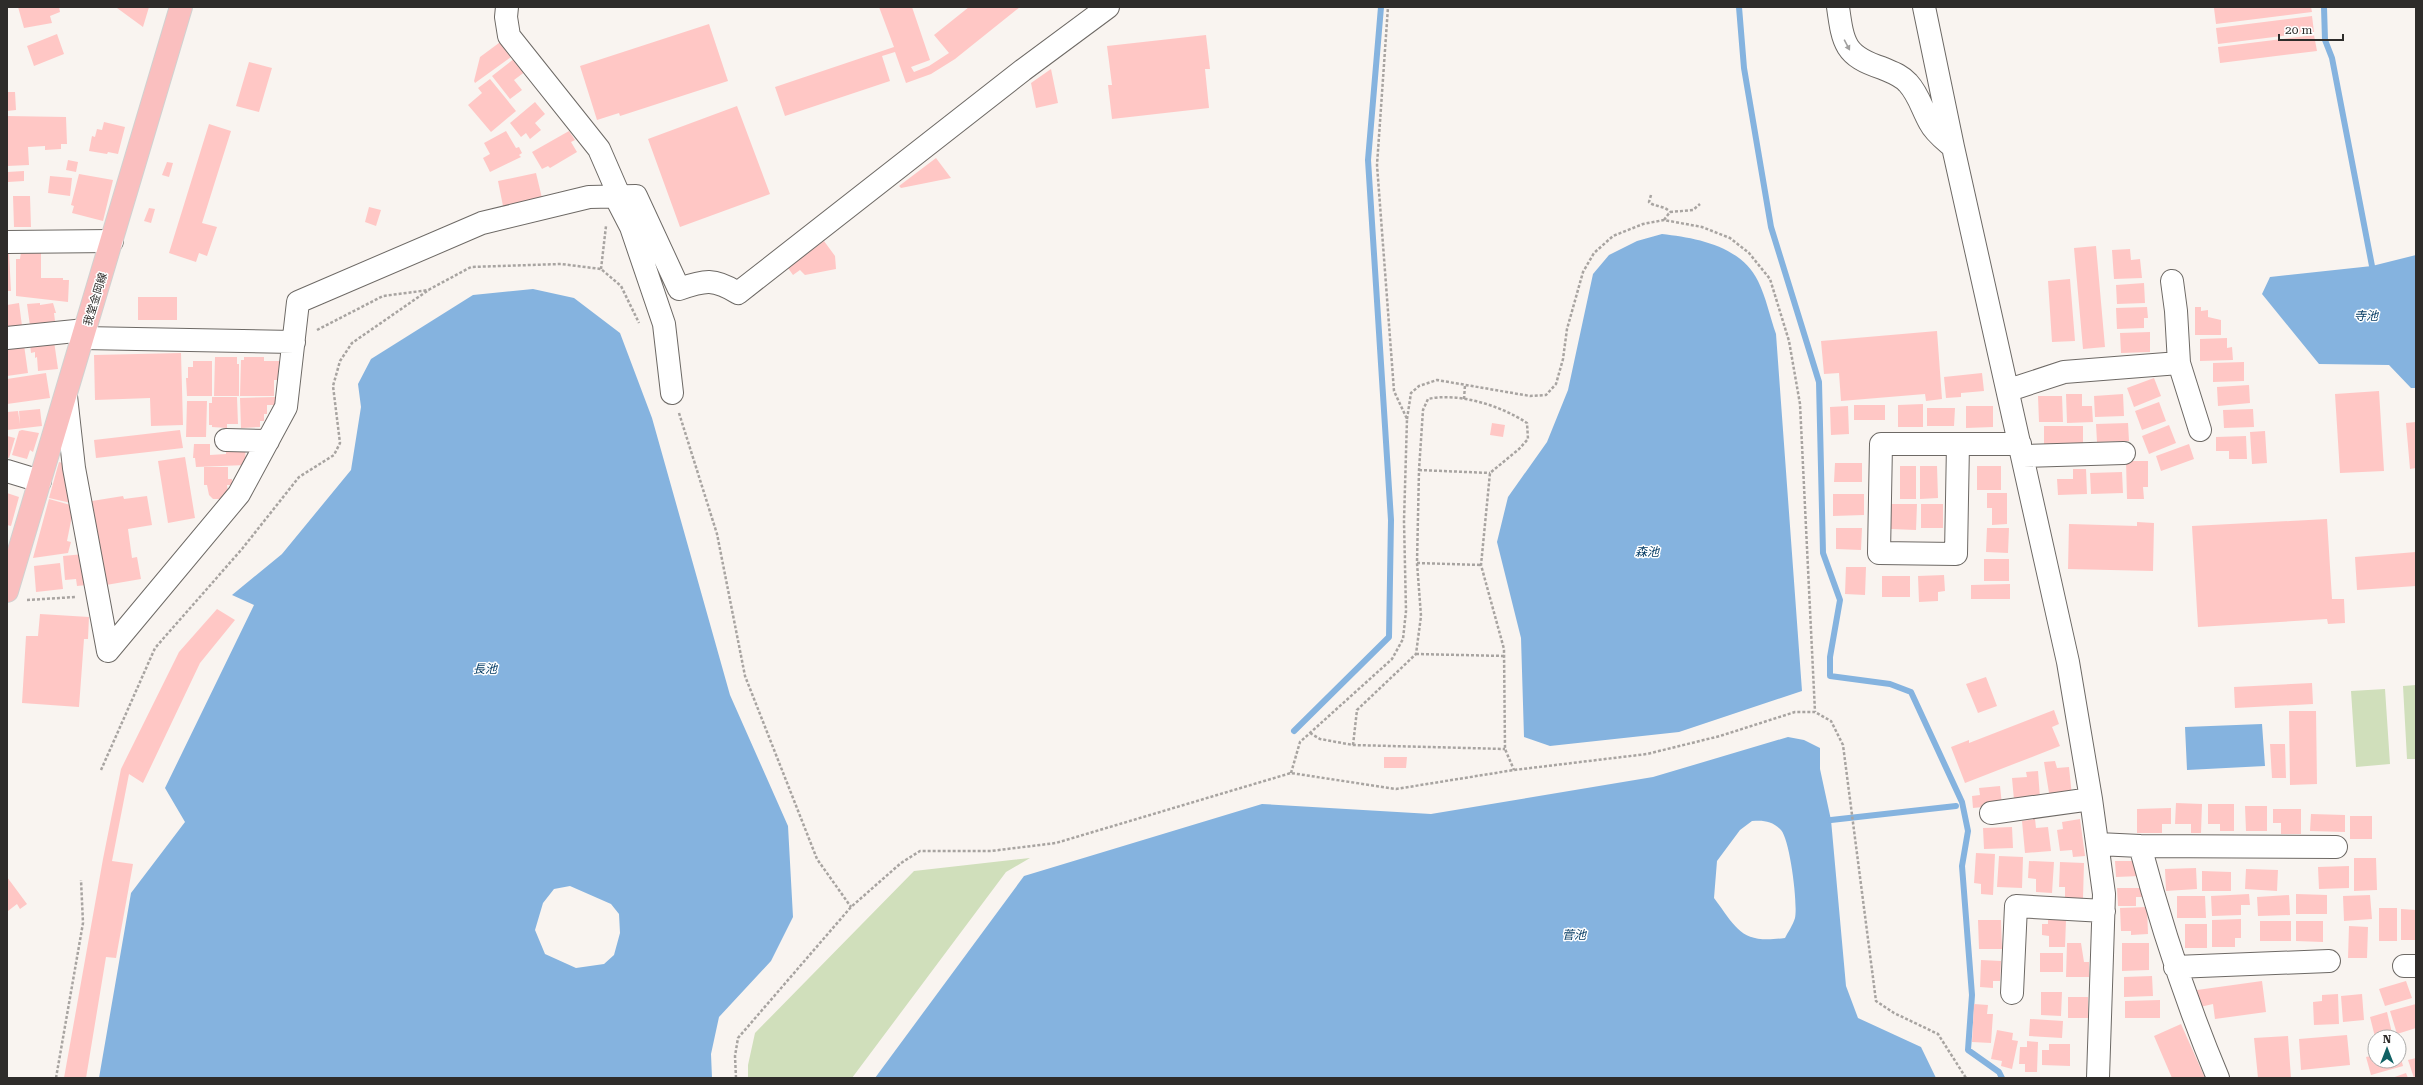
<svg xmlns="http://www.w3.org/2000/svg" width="2423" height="1085" font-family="'Roboto Serif','Noto Sans JP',serif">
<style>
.green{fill:#d0dfbb}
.water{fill:#85b3df;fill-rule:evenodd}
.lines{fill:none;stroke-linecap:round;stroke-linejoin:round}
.stream{stroke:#85b3df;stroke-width:6}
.building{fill:#ffc7c5}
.minor-casing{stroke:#6d6965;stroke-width:24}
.major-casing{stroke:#d1d1d0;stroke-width:24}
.path{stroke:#a8a4a1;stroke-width:2.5;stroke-dasharray:3 2;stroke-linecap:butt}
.minor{stroke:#fff;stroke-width:22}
.major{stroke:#fabfbf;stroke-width:22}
.oneway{fill:#a1a09f}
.labels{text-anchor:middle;stroke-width:3;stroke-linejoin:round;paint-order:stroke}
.street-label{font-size:11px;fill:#2e2c2a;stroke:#fff}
.water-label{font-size:12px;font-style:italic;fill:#043b64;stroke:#fff}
</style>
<rect width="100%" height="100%" fill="#f9f4f0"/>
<path class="green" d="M2416 685V759H2407L2403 686Z
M2385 689 2390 764 2356 767 2351 691Z
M1030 858 1006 872 852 1078H748V1065L755 1033 914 871Z"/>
<path class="water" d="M1662 234C1697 238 1741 246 1758 281 1766 297 1770 317 1776 334L1802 691 1679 732 1550 746 1524 737 1521 638 1497 542 1508 497 1547 442 1568 390 1593 274 1609 255 1637 241Z
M2416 255V388H2411L2389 365 2319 364 2262 294 2270 277 2372 266Z
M533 289 574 298 620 333 652 418 730 695 788 826 793 917 771 961 719 1017 711 1054 712 1078H99L131 893 185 822 165 788 254 605 232 595 282 554 351 470 361 407 358 384 371 359 473 295ZM570 886 611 904 619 914 620 933 614 955 604 964 576 968 545 954 535 930 543 903 554 889Z
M2262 724 2265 766 2187 770 2185 727Z
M1788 737 1804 740 1820 748V769L1831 820 1846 986 1858 1018 1921 1047 1936 1078H875L1024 876 1262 804 1431 814 1653 777ZM1752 821C1764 820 1772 821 1781 830 1790 840 1798 904 1795 918 1793 925 1788 932 1785 938 1741 944 1738 930 1714 898L1717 861 1740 830Z"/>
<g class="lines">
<path class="stream" d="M1739 7 1744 68 1771 227 1819 382 1823 553 1840 600 1830 657V676L1890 684 1911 692 1962 802 1968 831 1962 866 1972 995 1968 1050 1999 1072 2002 1078
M2324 7 2325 40 2332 58 2372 266
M1294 731 1389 637 1391 520 1368 160 1381 7
M1831 820 1956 806"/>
</g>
<path class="building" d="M18 7H59L60 12 50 16 52 23 24 28Z
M117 7H149L143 27 117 8Z
M879 7H912L930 60 911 67 914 72 929 66 949 53 934 35 969 7H1020L955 59 931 74 906 83 895 52 882 56 890 81 785 116 775 87 894 47Z
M2225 7H2311L2312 12 2216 24 2214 8Z
M2312 16 2314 32 2218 44 2216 28Z
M709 24 728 81 620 116 619 113 597 120 580 66Z
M57 34 64 54 34 66 27 46Z
M1206 35 1210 69H1205L1209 108 1112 119 1108 85H1112L1107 46Z
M2314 35 2317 51 2220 63 2218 47Z
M503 40 514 55 475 83 474 81 480 57Z
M515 58 526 71 514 80 522 90 510 99 492 76Z
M249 62 272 68 259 112 236 106Z
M1051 69 1058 103 1036 108 1031 83Z
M490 79 516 111 491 132 468 105 482 93 478 88Z
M7 92H15L16 110 7 111Z
M535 102 545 114 535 123 541 130 530 139 526 133 521 137 510 123Z
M737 106 770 194 680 227 648 139Z
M7 116 66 117 67 144H61V149L45 150V146L28 147 29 165 7 166Z
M104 122 125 127 118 154 108 152 107 154 89 151 92 136 95 137 97 129 102 130Z
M209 124 231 131 202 223 217 227 207 256 199 253 196 262 169 253Z
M506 131 516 148 519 147 522 153 519 155 521 157 490 172 483 158 490 154 484 143Z
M569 131 575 140 571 142 577 152 550 168 548 166 542 169 532 152Z
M936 158 951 178 901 188 899 186Z
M68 160 78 162 76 172 66 170Z
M167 162 173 163 169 177 162 175Z
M24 171V181L8 182 7 172Z
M536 173 542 198 503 206 498 181Z
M79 174 113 180 103 221 72 213 74 206 71 205Z
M50 176 72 178 70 196 48 193Z
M13 196H30L31 227H14Z
M369 207 381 210 376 226 365 222Z
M149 208 155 209 151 223 144 221Z
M824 241 835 256 836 269 805 275 800 270 793 275 788 268Z
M2096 246 2105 347 2083 349 2074 248Z
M2130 249 2131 260 2140 259 2142 278 2114 279 2112 250Z
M7 252H9L11 291H7Z
M21 252H41V278H63V280H69L68 302 16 296V259H20Z
M2070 279 2075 341 2052 342 2048 281Z
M2144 283 2145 303 2117 304 2116 285Z
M138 297H177V320H138Z
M19 303 22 326 7 327V305Z
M40 303V305L53 303 56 313H54L55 321 30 326 27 304Z
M2147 307 2148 318H2144V328L2117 329 2116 308Z
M2195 307H2201V311L2208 310V317L2221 320V335H2195Z
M1937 331 1942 399 1926 401 1925 394 1841 401 1839 373 1824 374 1821 341Z
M2150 332V352L2121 353 2120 333Z
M2227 338V348L2232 347 2233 360 2200 361V339Z
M54 341 58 369 38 371 37 357 35 358V352L31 353 30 343Z
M24 345 28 373 7 376V347Z
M181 353 183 425 151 426 150 398 95 400 94 355Z
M215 357H237V364H239V396H214Z
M244 357H264V361H280V380H274V396H240L241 360H244Z
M193 361H212V396H187L186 378H188V367H193Z
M2244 362V381L2213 382V363Z
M46 373 50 398 7 404V379Z
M1982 373 1984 391 1961 393V397L1946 398 1944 377Z
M2154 378 2161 396 2134 407 2127 388Z
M2249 385 2250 403 2218 406 2217 387Z
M2379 391 2384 471 2340 473 2335 394Z
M2066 394H2082V406H2092L2093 422 2067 423Z
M2123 394 2124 416 2095 417 2094 396Z
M2038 396H2062L2063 422H2039Z
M212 397H237L238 424H227V428L212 427V425H209V403H212Z
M275 397V405H267V414H264V421H260V427L241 428 240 398Z
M187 401H207L206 437H186Z
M2159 402 2166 421 2142 430 2135 411Z
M1923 404V427H1898V405Z
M1854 405H1885V420H1854Z
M1848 406 1849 434 1831 435 1830 407Z
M1966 406H1993V427L1966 428Z
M1927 408H1955L1954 426H1927Z
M40 409 42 426 7 430V412L18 411 20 424 19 411Z
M2253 409 2254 427 2224 428 2223 410Z
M2416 422V468L2410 469 2406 423Z
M1492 423 1505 425 1503 437 1490 435Z
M2128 423 2129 441 2097 442 2096 424Z
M2169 425 2176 443 2149 454 2142 436Z
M2044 426H2083V444L2044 445Z
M22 430 39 433 33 452 30 450 27 459 12 455 19 431Z
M180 430 183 448 96 458 94 440Z
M2265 431 2267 463 2252 464 2250 432Z
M7 436 15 438 9 458 7 457Z
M2246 436 2247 459H2229V451H2216V437Z
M194 444H210V455L226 454V449L245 448 246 465 196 467 195 458H193Z
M2189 444 2194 459 2161 471 2156 456Z
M185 457 195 518 168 523 158 461Z
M2126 461H2148V487H2143L2144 499H2127Z
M59 462 70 465 71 503 49 498Z
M1835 463H1862V482H1834Z
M1900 466H1916V499H1900Z
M1920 466H1937L1938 498 1920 499Z
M1977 466H2001V490H1977Z
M204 467H228V479H232V485H227L228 492 220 499H213L209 495 207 485H204Z
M2073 469H2086L2087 494 2058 495 2057 479H2073Z
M2122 472 2123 493 2091 494 2090 473Z
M7 493 19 497 11 526 7 525Z
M1987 493H2007V524L1992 525V508H1987Z
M1833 494H1864V515L1833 516Z
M123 496 124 499 147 496 152 525 128 529 132 558 137 557 141 579 106 585 92 501Z
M49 499 74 506 67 541 71 542 68 553 33 558Z
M1891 504H1917L1916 530 1891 529Z
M1921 504H1943V528H1921Z
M2327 519 2332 599H2344L2345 623 2328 624 2327 619 2198 627 2192 526Z
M2137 522 2154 523 2153 571 2068 569 2069 524 2137 526Z
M1836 528H1862L1861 550 1836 549Z
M1987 528H2009L2008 553 1986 552Z
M2416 552V586L2357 590 2355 557Z
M84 554 87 585 77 586 76 579 65 580 63 556Z
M1984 559H2009V581H1984Z
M60 563 63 589 36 592 34 566Z
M1846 567H1866L1865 595 1845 594Z
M1944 575 1945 591 1938 592V601L1919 602 1918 576Z
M1882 576H1910V597H1882Z
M2010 584V599H1971V585Z
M217 609 235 620 200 663 143 783 129 774 112 861 133 864 116 958 106 957 86 1078H64L103 859 121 769 179 652Z
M40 614 89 617 88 639H84L79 707 22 703 26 636H38Z
M1986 677 1997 706 1978 713 1966 684Z
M2312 683 2313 704 2235 708 2234 687Z
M2054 710 2059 724 2052 727 2060 746 1965 783 1951 747 1969 740V743Z
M2289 711H2316L2317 784 2290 785Z
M2270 744H2285L2286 778H2272Z
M1384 757H1407L1406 768H1384Z
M2055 761 2057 768 2069 767 2072 796 2050 799 2044 762Z
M2038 771 2040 798 2014 800 2012 778 2027 777 2026 772Z
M2000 786 2002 805 1973 808 1972 796 1980 795 1979 788Z
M2176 803 2202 804 2201 833H2191V824H2175Z
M2208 804H2234V831H2220V824H2208Z
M2245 806H2267V831H2246Z
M2171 808V824H2162V833H2137V809Z
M2273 809H2301V834H2281V823H2273Z
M2311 814 2345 815V832L2310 831Z
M2350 816H2372V839H2350Z
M2035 819 2036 828 2048 827 2051 851 2025 853 2022 821Z
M2080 819 2085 856 2073 857 2072 850 2060 851 2057 830 2063 829 2062 822Z
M2012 827 2013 848 1984 849 1983 828Z
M1976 853 1995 854 1993 895 1981 894V884L1974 883Z
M1999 856 2023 857 2022 888 1997 887Z
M2354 858H2376L2377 890 2354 891Z
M2029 861 2054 862 2052 893 2036 892V879L2028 878Z
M2115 861H2140V876L2116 877Z
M2060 862 2084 863 2083 898H2065V887H2059Z
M2349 866V888L2319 889 2318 867Z
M2196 868 2197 889 2166 891 2165 869Z
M2246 869 2278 870 2277 891 2245 889Z
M2202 871 2231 872V891H2202Z
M7 877 27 904 20 909 17 904 8 911 7 909Z
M2117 888H2146V897H2136V906H2118Z
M2249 894 2250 905H2241V915L2212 916 2211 896Z
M2296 894 2327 895V914H2296Z
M2289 895 2290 915 2258 916 2257 897Z
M2370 895 2372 919 2344 921 2343 896Z
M2177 896H2205L2206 918H2177Z
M2147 907 2148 934 2131 935V931H2121L2120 908Z
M2379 908H2397V941H2379Z
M2401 909 2416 910V940H2401Z
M2241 919V938H2235V947H2212V920Z
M1978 920H2001L2002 949H1979Z
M2048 920H2066L2065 947H2049V936L2042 935V924H2048Z
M2260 921H2291V941H2260Z
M2296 921H2323V942L2296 941Z
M2185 924H2207V948H2185Z
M2349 926 2368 927 2367 958H2348Z
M2067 943H2081L2084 962H2089V977H2066Z
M2122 943H2149V970L2122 971Z
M2040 953H2063V972H2040Z
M1981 960 2001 961 2000 981H1993V988L1980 987Z
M2152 976 2153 996 2124 997V977Z
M2262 981 2266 1012 2215 1019 2213 1004 2200 1007 2197 990Z
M2406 981 2412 998 2385 1006 2379 989Z
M2041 992H2062L2061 1016 2041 1015Z
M2338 994 2339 1024 2314 1025 2313 1002 2322 1001V995Z
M2362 994 2364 1020 2343 1022 2341 996Z
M2068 997H2088V1018H2068Z
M2160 1000V1018H2125V1001Z
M1974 1004 1988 1005 1987 1014H1993L1991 1043 1972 1042Z
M2416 1004V1028L2397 1034 2390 1011Z
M2387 1012 2393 1037H2375L2370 1017Z
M2030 1019 2063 1021 2062 1038 2029 1036Z
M2181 1024 2205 1078H2172L2154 1036Z
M1997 1030 2013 1033 2012 1040 2018 1041 2012 1069 2001 1066 2002 1061 1991 1059Z
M2347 1035 2350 1065 2301 1070 2299 1039Z
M2288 1036 2291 1078H2258L2254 1038Z
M2027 1041 2038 1042 2037 1072H2025V1064H2019L2020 1047H2027Z
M2049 1044H2070V1066L2042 1065V1050H2049Z
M2399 1051 2403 1066 2371 1075 2366 1057 2375 1055V1061H2399Z
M2416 1058V1078H2414L2408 1060Z
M2406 1073 2408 1078H2392Z"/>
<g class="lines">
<defs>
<path id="minor" d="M507 7 506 17 509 36 599 149 619 195
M1838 7C1843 44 1845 56 1882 68 1891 72 1901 75 1908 83 1919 95 1922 109 1930 123 1935 133 1945 140 1953 147
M1924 7 1953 147 2068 662 2091 799 2104 894 2098 1078
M615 196 631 227 664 324 672 393
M7 242 112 241
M2172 281 2176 311 2179 363 2200 430
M7 338 85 330
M83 338 294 342
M2009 390 2064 372 2179 363
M66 396 74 468 108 651
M226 440 268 441
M1958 444 1956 554 1879 553 1881 444H2020
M2023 456 2124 453
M7 471 40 481
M108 651 239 494 286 407 298 302 482 223 589 197 636 196 679 289C705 280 714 278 738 293L1023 70 1108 7
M1991 813 2091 799
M2098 844 2140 846C2161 925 2186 1002 2218 1078
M2140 846 2336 847
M2404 966H2416
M2175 967 2329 961
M2012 993 2016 906 2104 911"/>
<path id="major" d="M7 591 181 7"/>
</defs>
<use href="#minor" class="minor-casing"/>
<use href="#major" class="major-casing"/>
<path class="path" d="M1651 195 1649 202C1654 207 1664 205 1670 212
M1664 220 1670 212 1693 210 1700 204
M601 269 606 226
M317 330 383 296 429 290
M1464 399 1465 385
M679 413 717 534 745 676 817 859 851 907
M1407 419 1411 393 1419 386 1437 380 1530 396 1546 395 1556 384 1563 359 1567 329 1583 272 1594 253 1613 236 1643 224 1664 220 1702 227 1730 238 1749 253 1770 279 1789 341 1800 404 1815 712
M1419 470 1490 473
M1417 563 1481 565
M27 600 76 597
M1416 654 1505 656
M1310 733 1320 739 1353 745 1505 749
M1353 745 1357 710 1416 654 1421 616 1417 563 1419 470 1423 410 1428 399C1458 392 1502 406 1527 423L1528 439 1519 449 1490 473 1481 565 1504 649 1505 749 1514 770
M101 770 155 648 242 549 299 477 334 455 340 443 333 386 340 361 352 343 430 289 471 267 561 264 601 269 621 286 639 323
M1291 773 1300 742 1392 659 1403 639 1406 611 1404 521 1407 419 1394 391 1377 165 1388 7
M56 1078 83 923 81 880
M736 1078 735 1056 738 1038 851 907 901 863 920 851H991L1056 843 1291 773 1396 789 1514 770 1647 754 1720 736 1795 712H1815L1831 721 1843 745 1876 1001 1894 1013 1938 1034 1966 1078"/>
<use href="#minor" class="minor"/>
<use href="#major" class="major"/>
</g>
<defs><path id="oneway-solid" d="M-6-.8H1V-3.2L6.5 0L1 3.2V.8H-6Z"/></defs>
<use class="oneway" href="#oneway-solid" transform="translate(1847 45) rotate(62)"/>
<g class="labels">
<g class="street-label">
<text transform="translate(95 299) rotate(-73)" y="4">我堂金岡線</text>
</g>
<g class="water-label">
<text x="2366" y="320">寺池</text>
<text x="1647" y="556">森池</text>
<text x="485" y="673">長池</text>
<text x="1574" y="939">菅池</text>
</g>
</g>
<rect width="2423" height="1085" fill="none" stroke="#2e2c2a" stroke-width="16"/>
<g transform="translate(2387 1049)"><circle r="19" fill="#ffffff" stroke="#ababaa"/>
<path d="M0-3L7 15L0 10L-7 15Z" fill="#106164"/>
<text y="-6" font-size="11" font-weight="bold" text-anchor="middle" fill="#2e2c2a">N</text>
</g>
<path d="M2279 34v6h64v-6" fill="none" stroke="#2e2c2a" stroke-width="2"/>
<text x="2285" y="34" font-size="12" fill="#2e2c2a" stroke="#ffffff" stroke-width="3" paint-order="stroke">20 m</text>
</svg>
